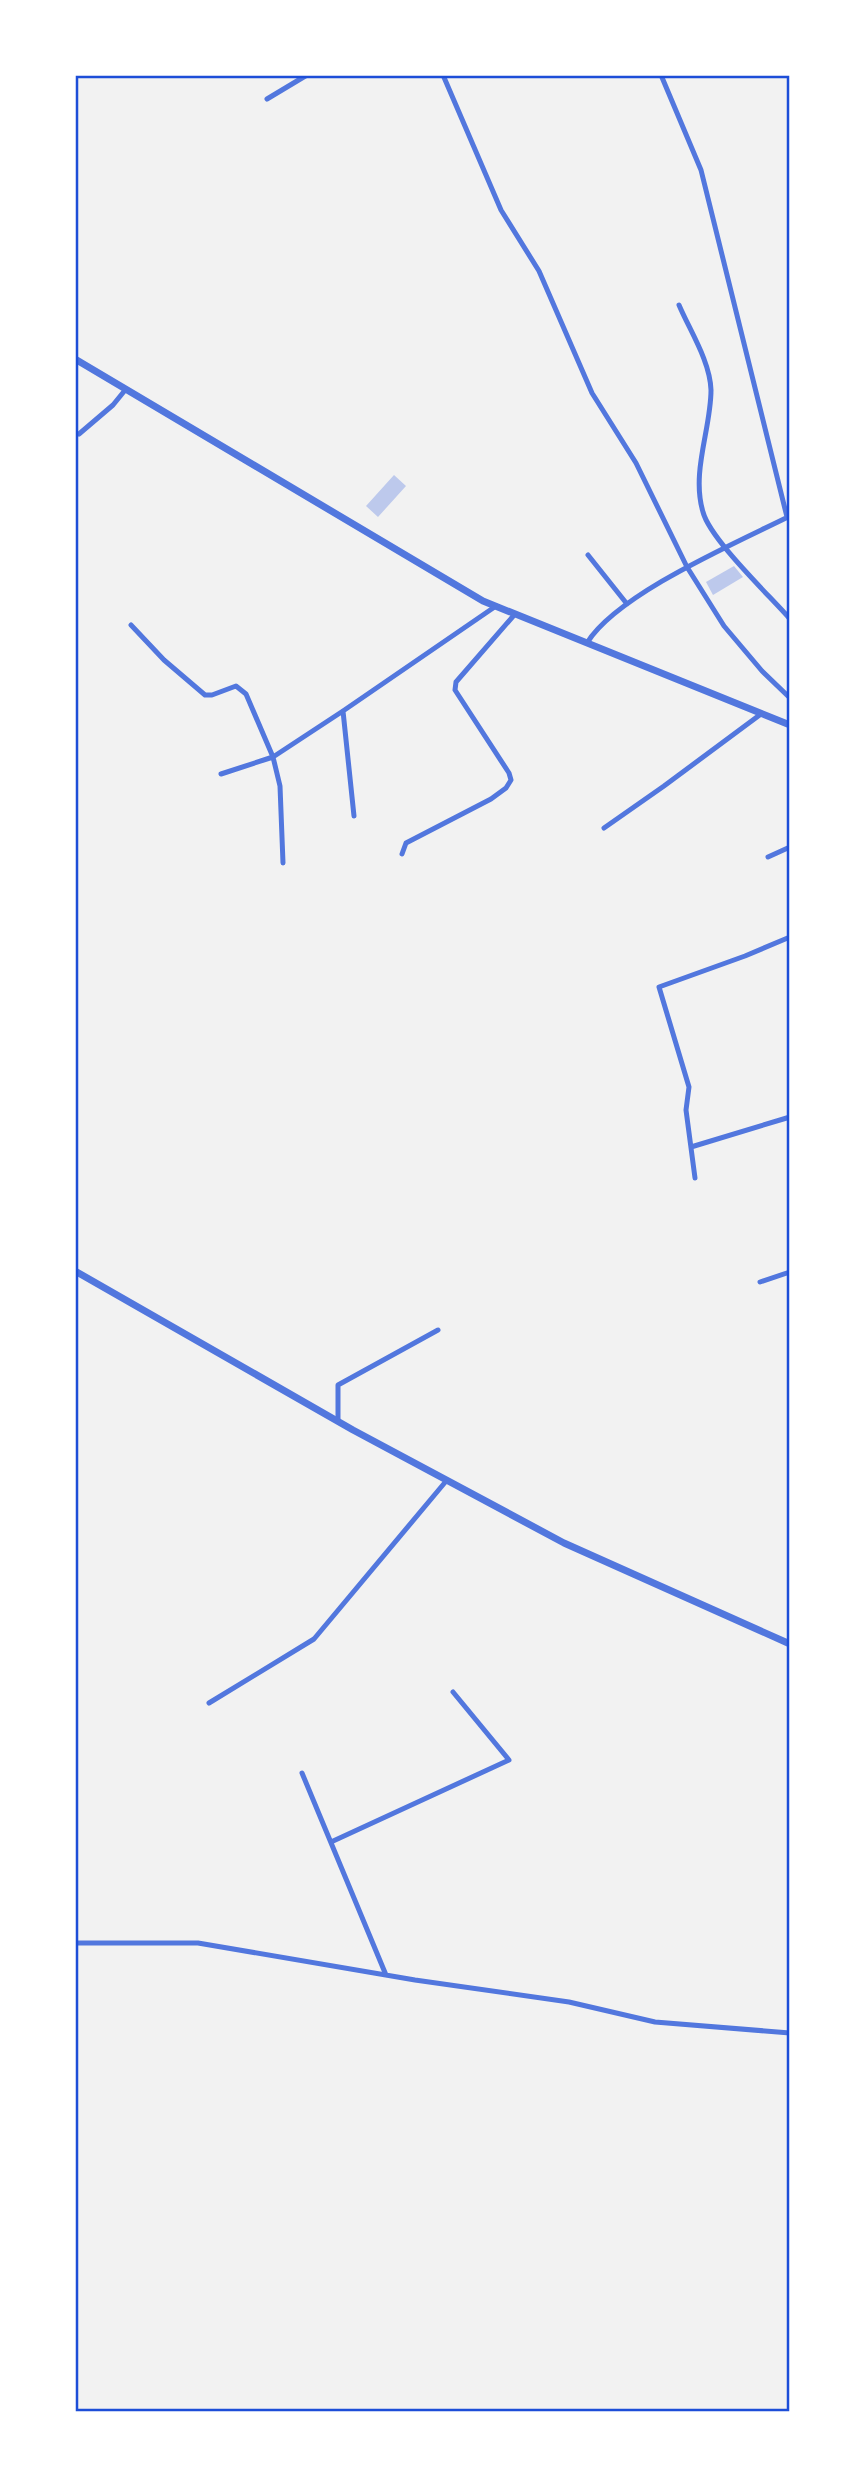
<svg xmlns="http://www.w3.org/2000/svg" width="865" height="2487" font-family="Karla,sans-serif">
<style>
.building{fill:#bdc9ec}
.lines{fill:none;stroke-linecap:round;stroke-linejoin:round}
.minor{stroke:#5277de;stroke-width:5}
.tertiary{stroke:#5277de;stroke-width:7}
.neatline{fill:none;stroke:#1d4ed8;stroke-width:2.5}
</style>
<rect width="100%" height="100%" fill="#f2f2f2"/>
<path class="building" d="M394 475 406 486 378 517 366 506Z
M734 566 743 577 713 595 706 582Z"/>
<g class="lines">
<path class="minor" d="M443 75 501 210 539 271 592 393 636 463 687 567 724 626 762 671 790 698
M661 75 701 170 787 517
M267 99 307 75
M679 305C690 331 710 361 711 390 711 429 691 472 703 512 710 539 769 595 790 619
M79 434 113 405 126 389
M588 555 627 604
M131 625 164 660 205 695H212L236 686 246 694 273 757 280 786 283 863
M587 643C617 594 736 543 790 516
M343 711 354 816
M221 774 273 757 343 711 496 606
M604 828 664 786 761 714
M402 854 406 843 491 799 506 788 511 780 509 773 455 690 456 682 515 614
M768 857 790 847
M691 1147 790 1117
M695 1178 686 1110 689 1087 659 987 745 956 790 937
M760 1282 790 1272
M338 1421V1385L438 1330
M209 1703 314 1639 447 1480
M302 1773 386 1975
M331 1842 509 1760 453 1692
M75 1943H198L415 1980 569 2002 655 2022 790 2033"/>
<path class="tertiary" d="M75 359 483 601 790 725
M75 1271 353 1430 564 1543 790 1644"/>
</g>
<rect width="865" height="2487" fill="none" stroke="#ffffff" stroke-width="154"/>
<rect x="77" y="77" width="711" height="2333" class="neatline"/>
</svg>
